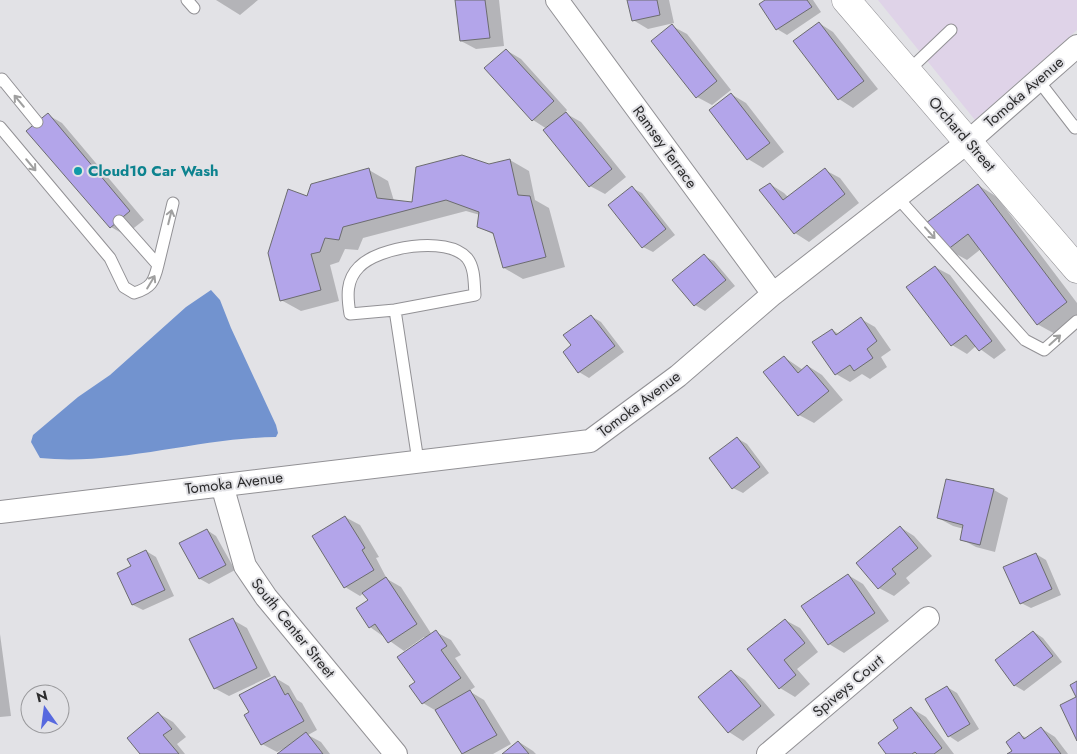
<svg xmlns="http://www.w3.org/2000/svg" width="1077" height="754" font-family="Jost,sans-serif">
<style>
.industrial{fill:#dfd3e8}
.water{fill:#7293cf}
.shadow{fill:#0003}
.building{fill:#b3a5ea;stroke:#6c6c6f}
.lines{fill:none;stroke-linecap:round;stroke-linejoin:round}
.service-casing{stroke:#929195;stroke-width:13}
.minor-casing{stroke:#929195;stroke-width:24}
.tertiary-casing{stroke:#929195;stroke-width:29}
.service{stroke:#fff;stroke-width:11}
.minor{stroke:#fff;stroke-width:22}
.tertiary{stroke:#fff;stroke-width:28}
.oneway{stroke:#a0a0a0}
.culture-dot{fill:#0f9aa8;stroke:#e2e2e6;stroke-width:2}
.labels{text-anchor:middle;stroke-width:4;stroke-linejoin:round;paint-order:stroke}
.street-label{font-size:15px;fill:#2c2c2d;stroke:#e2e2e6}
.culture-label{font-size:15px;font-weight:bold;fill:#0d838f;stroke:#e2e2e6;text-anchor:start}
</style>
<rect width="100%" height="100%" fill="#e2e2e6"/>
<path class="industrial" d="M878 0H1077V30L975 120Z"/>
<path class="water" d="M211 290 220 300 231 328 276 425 278 433 276 437C197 438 118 466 40 458L31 442 33 435 78 397 110 375 186 307Z"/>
<path class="shadow" d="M216 0H258L240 15Z
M456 0H499L504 46 476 49 461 41Z
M629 0H669L674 23 648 29 633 20Z
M767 0H813L821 12 787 35 777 29Z
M819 23 833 32 878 89 853 108 839 99 794 41Z
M672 26 687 34 731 90 712 105 697 97Z
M506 50 521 59 567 110 565 113 581 122 626 177 605 194 590 186 547 129 533 120Z
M731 94 746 103 784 152 763 168 748 159 711 110Z
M48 115 62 123 144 220 125 235 111 227Z
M510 160 529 171 535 200 549 208 565 267 523 279 504 268 496 236 478 226 480 215 466 211 363 238 358 250 345 249 339 262 330 265 339 301 301 311 281 300 307 197 369 170 388 181 394 201 414 204 489 166Z
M825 170 840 178 859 203 809 242 795 233 770 184 784 193 789 198Z
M978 185 997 197 1077 303V320L1057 335 1037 324 981 249 967 260 947 249Z
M632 188 642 193 675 235 653 252 643 247Z
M704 256 714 261 735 286 705 311 695 305 674 280Z
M935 267 950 275 1006 350 994 359 976 346 967 354 952 345Z
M591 316 601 322 624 352 589 378 579 372 573 346Z
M861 319 875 327 891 350 881 357 887 367 870 379 862 374 850 382 836 374 832 330 839 334Z
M784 357 803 370 808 366 822 375 843 400 814 423 799 415Z
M737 438 747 444 769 473 743 493 733 488Z
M994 490 1008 498 995 552 976 547 961 539 964 529 953 526 938 518Z
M345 517 360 525 379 557 376 558 387 579 401 587 432 635 436 632 451 640 461 655 455 658 475 687 469 691 484 700 511 744 493 754H464L438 712 423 703 411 686 417 682 426 639 424 637 404 651 370 627 369 601 364 593 360 596 345 587 314 536Z
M900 527 914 536 932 556 906 578 910 583 894 596 879 588Z
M207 530 216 536 235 570 209 584 200 579Z
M146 551 156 557 174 596 143 610 133 605 119 573 132 567Z
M1036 554 1046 560 1061 595 1031 608 1021 603Z
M848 575 863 584 889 621 844 653 829 644 803 607Z
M233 620 247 628 271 676 229 696 214 688Z
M785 620 800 628 818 652 797 669 810 684 795 697 780 688 749 649Z
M1034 632 1043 638 1062 662 1024 691 1014 685Z
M0 634 11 716 0 717Z
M731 671 745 680 775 715 743 741 729 732 699 697Z
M274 677 289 686 297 700 302 703 317 730 308 735 321 742 330 754H279L285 748 277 752 262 744 251 713Z
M947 687 957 693 979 729 958 742 949 736Z
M911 708 926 717 954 754H888Z
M158 713 173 722 186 737 177 744 185 754H142Z
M1041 728 1055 737 1068 754H1009L1014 751 1019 734 1027 738Z
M519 742 533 751 536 754H504Z"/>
<path class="building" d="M455 0H485L490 38 460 41Z
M627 0H657L660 15 632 21Z
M765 0H807L812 7 776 30 759 4Z
M819 22 864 81 838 100 793 41Z
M672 24 717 81 696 98 651 41Z
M506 49 554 101 532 121 484 68Z
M731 93 770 143 747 160 709 110Z
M566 112 612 169 589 187 543 130Z
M48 113 130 211 110 228 26 131Z
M462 155 489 164 510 159 518 195 530 196 546 257 503 268 493 233 477 227 479 212 446 200 343 227 339 240 325 238 320 252 311 254 321 290 280 301 268 253 288 189 307 196 311 184 369 168 377 198 412 202 416 167Z
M825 168 845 194 794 234 759 190 770 183 783 200Z
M978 184 1067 302 1037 325 968 234 947 250 926 223Z
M632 186 666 229 642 248 608 205Z
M704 254 726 280 694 306 672 280Z
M935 266 992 341 979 351 966 335 951 346 906 287Z
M591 315 615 346 578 373 563 352 571 345 563 335Z
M861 317 877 341 867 349 873 358 854 371 850 365 835 375 812 342 832 329 836 335Z
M784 356 798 373 807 365 829 391 798 416 763 372Z
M737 437 760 467 732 489 709 458Z
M946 479 994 489 980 545 960 540 963 525 937 518Z
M345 516 365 548 362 550 374 570 344 588 312 536Z
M900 526 918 548 892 569 896 574 878 589 856 563Z
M207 529 226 565 199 579 179 543Z
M146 550 165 590 132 605 117 573 131 566 127 559Z
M1036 553 1052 589 1020 604 1003 567Z
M848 574 875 613 828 645 801 606Z
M386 577 417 624 388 643 375 624 369 628 356 608 368 600 362 593Z
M233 618 257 668 214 689 189 639Z
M785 619 805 643 784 660 796 675 779 689 747 649Z
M436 630 447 646 441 650 461 678 422 704 409 686 415 682 397 657Z
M1033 631 1053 656 1014 686 995 660Z
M731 670 761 706 728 733 698 697Z
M275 676 285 695 288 693 304 721 261 745 244 715 249 712 239 695Z
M1077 681V741L1060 705 1076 697 1070 685Z
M947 686 970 724 948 737 925 699Z
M470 690 497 735 462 754 435 710Z
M911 707 942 748 934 754H917L915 752 912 754H886L878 743 898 728 893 720Z
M158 712 172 729 163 735 179 754H140L127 738Z
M1041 727 1061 754H1007L1012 751 1006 742 1019 732 1024 739Z
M306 732 323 754H277Z
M518 741 529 754H502Z"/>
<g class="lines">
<defs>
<path id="service" d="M187 0 194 8
M908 71 951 30
M1038 80 1075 128 1077 126
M0 81 2 79 37 122
M0 127 110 258 124 287 134 293C151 288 154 282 158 265L119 221
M897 197 1025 340 1044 350 1077 321
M158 265 173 203
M395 310 475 295C474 283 475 268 467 258 447 235 378 247 359 267 346 280 347 296 350 314L395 310 418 461"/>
<path id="minor" d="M557 0 773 294
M222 485 245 566 266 597 396 754
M0 512 590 441 678 376 773 294 969 141 1077 46
M768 754 928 618"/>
<path id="tertiary" d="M846 0 1077 269"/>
</defs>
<use href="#service" class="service-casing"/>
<use href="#minor" class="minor-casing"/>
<use href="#tertiary" class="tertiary-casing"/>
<use href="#service" class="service"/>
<use href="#minor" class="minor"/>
<use href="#tertiary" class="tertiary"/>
</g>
<defs><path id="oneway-shaft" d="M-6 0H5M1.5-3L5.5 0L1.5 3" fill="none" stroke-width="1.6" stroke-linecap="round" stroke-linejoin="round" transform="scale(1.25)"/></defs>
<g class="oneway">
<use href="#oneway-shaft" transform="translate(19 101) rotate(-130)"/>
<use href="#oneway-shaft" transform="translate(31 165) rotate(50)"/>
<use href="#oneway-shaft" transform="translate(170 217) rotate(-76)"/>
<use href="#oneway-shaft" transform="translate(930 233) rotate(48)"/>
<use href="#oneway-shaft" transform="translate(151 282) rotate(-59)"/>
<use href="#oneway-shaft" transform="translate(1055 340) rotate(-42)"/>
</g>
<circle class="culture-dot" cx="78" cy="171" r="5"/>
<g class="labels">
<g class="street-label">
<text transform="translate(1024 92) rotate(-41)" y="5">Tomoka Avenue</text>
<text transform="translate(962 134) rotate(49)" y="5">Orchard Street</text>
<text transform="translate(665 147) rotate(54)" y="5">Ramsey Terrace</text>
<text transform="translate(639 404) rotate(-37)" y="5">Tomoka Avenue</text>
<text transform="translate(234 483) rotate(-7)" y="5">Tomoka Avenue</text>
<text transform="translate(293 628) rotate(51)" y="5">South Center Street</text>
<text transform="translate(848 686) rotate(-40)" y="5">Spiveys Court</text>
</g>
<g class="culture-label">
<text x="88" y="176">Cloud10 Car Wash</text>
</g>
</g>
<g transform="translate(45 709) rotate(346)"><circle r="24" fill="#e2e2e6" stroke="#99999c"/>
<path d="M0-4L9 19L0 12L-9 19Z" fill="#5769df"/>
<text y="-8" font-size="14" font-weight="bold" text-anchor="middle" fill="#2c2c2d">N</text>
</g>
</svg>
